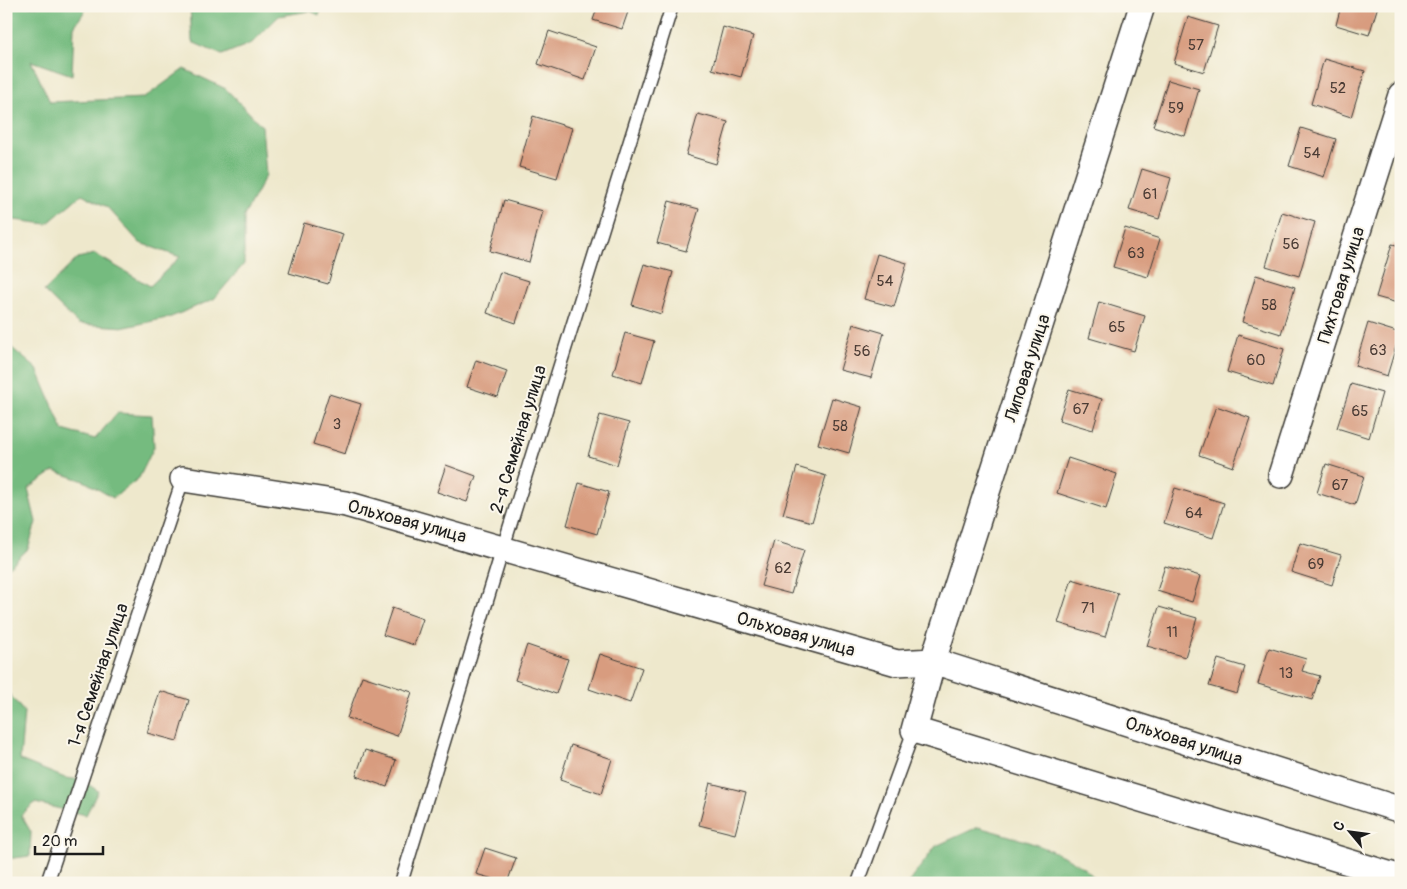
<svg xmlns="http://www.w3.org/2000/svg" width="1407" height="889" font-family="Pangolin,sans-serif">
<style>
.forest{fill:#75bb7f;stroke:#486c4e}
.building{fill:#d89c7f}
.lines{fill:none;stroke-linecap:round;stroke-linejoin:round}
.lane-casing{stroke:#3c3b36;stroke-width:15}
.street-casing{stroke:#3c3b36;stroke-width:28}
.lane{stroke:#fff;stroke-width:12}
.street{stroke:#fff;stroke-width:25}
.labels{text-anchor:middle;stroke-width:4;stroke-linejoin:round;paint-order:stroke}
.number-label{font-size:15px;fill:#4b3c35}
.street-label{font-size:18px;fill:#1c1c1c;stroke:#fbf7ec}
</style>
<rect width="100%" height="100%" fill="#fbf7ec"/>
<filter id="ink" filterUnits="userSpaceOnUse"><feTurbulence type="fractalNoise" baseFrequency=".02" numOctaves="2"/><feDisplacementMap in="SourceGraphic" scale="10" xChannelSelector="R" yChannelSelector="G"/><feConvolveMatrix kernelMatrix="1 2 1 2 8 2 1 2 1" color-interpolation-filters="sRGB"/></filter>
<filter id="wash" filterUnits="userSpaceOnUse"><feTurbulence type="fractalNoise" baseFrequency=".0096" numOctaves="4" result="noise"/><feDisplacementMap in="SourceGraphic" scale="20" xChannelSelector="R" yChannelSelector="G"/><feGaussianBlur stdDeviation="1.12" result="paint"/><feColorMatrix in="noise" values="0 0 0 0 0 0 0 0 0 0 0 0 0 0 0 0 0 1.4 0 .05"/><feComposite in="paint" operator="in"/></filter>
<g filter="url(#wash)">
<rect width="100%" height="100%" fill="#eee8cc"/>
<path class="forest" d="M6 6H88L74 27 72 75 31 61 50 102 144 98 184 69 226 89 262 126 266 175 244 216V264L214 299 171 317 126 327 78 324 44 291 78 258 95 254 150 286 180 257 140 243 107 207 82 194 47 224 6 219Z
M190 6H321L319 15 310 11 279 16 252 43 222 55 192 42Z
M6 343 37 369 63 430 95 439 117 413 152 415 154 447 139 478 113 498 84 481 54 471 28 489 36 522 28 549 6 570Z
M6 690 24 712 20 760 65 778 82 780 98 791 86 815 35 803 21 815 31 832 30 856 6 859Z
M978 827C1010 836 1081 854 1098 883H908L936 846Z"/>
<g id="blocks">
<path class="building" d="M598 6H630L622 29 593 20Z
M1341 6H1378L1369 35 1336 25Z
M1188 17 1218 26 1204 72 1174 63Z
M723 27 753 36 741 77 712 69Z
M549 31 596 47 585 80 538 64Z
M1324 59 1365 71 1351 117 1311 104Z
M1168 80 1199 89 1185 136 1153 126Z
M698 114 728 122 716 164 686 155Z
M533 116 572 128 557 178 519 167Z
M1301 128 1336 139 1324 177 1289 166Z
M1142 169 1171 178 1159 219 1129 210Z
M504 200 543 211 529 262 490 251Z
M669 201 699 209 686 251 657 243Z
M1282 212 1315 222 1299 276 1266 266Z
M304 223 343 234 328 284 289 273Z
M1125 228 1160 239 1148 277 1113 267Z
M1392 244 1401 246V304L1376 297Z
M877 254 907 263 894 307 864 299Z
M644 264 673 272 661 314 632 305Z
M500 272 529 281 516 323 487 313Z
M1256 275 1295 287 1281 334 1242 322Z
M1099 302 1145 316 1134 351 1089 338Z
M1368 323 1400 333 1387 376 1355 366Z
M853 324 884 333 871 378 840 370Z
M625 333 654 341 642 383 613 374Z
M1238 335 1284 349 1273 386 1227 372Z
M476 360 507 371 498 397 467 387Z
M1351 384 1382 393 1369 438 1337 428Z
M1069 389 1102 399 1093 430 1059 420Z
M329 394 361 404 345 454 313 444Z
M832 398 862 407 849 453 818 444Z
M1216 406 1250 418 1233 467 1199 455Z
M600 415 629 423 617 465 588 456Z
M1068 458 1117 474 1106 509 1057 493Z
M1326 464 1364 476 1355 505 1317 493Z
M446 465 476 476 467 502 437 492Z
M797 467 826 476 812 522 783 514Z
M579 483 609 492 597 534 567 525Z
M1175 488 1224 503 1213 538 1164 523Z
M774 541 804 550 791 594 761 586Z
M1300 543 1341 555 1332 585 1291 572Z
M1165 566 1200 576 1192 602 1157 591Z
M1072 579 1118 593 1105 637 1058 623Z
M1159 607 1197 618 1185 657 1147 646Z
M392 608 423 619 414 645 383 635Z
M527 645 568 659 556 694 515 680Z
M1269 648 1306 659 1302 671 1320 676 1312 700 1258 684Z
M600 654 642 668 630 703 589 689Z
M1218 659 1245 667 1237 694 1209 686Z
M362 676 412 692 397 736 347 718Z
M160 691 189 700 177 741 147 733Z
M571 745 612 759 601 794 560 780Z
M365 750 396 760 387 787 356 776Z
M710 783 746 792 735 834 699 825Z
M485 848 516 858 507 883 476 874Z"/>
</g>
</g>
<g filter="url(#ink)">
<use href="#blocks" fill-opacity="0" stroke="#3c3b36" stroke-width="1"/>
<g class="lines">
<defs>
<path id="lane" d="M47 883 183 479
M401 883 503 548 672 6
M858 883 914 730"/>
<path id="street" d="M1142 6 933 661 914 730 1401 878
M1281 475 1401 95
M183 479 346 504 897 663 933 661 1401 810"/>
</defs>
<use href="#lane" class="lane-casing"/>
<use href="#street" class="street-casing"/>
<use href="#lane" class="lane"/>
<use href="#street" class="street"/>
</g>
</g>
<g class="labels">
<g class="number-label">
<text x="1196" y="50">57</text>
<text x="1338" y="93">52</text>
<text x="1176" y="113">59</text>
<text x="1312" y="158">54</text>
<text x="1150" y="199">61</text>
<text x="1291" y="249">56</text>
<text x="1136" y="258">63</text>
<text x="885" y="286">54</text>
<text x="1269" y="310">58</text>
<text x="1117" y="332">65</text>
<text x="1378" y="355">63</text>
<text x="862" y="356">56</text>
<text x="1256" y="365">60</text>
<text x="1081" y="414">67</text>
<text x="1360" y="416">65</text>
<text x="337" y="429">3</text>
<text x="840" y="431">58</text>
<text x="1340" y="490">67</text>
<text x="1194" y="518">64</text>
<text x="1316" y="569">69</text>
<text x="783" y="573">62</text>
<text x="1088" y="613">71</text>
<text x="1172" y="637">11</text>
<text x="1286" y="678">13</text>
</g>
<g class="street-label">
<text transform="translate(1341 285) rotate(-73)" y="6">Пихтовая улица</text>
<text transform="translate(1027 368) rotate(-72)" y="6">Липовая улица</text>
<text transform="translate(518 439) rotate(-73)" y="6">2-я Семейная улица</text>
<text transform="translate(407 521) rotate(15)" y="6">Ольховая улица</text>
<text transform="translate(796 634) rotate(16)" y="6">Ольховая улица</text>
<text transform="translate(98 675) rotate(-71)" y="6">1-я Семейная улица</text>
<text transform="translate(1184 741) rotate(18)" y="6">Ольховая улица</text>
</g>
</g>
<rect width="1407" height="889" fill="none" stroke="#fbf7ec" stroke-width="25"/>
<g transform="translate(1350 832) rotate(299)" stroke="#fbf7ec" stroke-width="4" paint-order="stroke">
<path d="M0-4L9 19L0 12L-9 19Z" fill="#1c1c1c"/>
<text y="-8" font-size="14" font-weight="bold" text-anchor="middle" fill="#1c1c1c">С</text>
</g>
<path d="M35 846v8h68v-8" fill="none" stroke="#1c1c1c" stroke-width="2.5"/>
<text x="42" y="846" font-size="15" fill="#1c1c1c" stroke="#fbf7ec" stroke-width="4" paint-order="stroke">20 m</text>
</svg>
